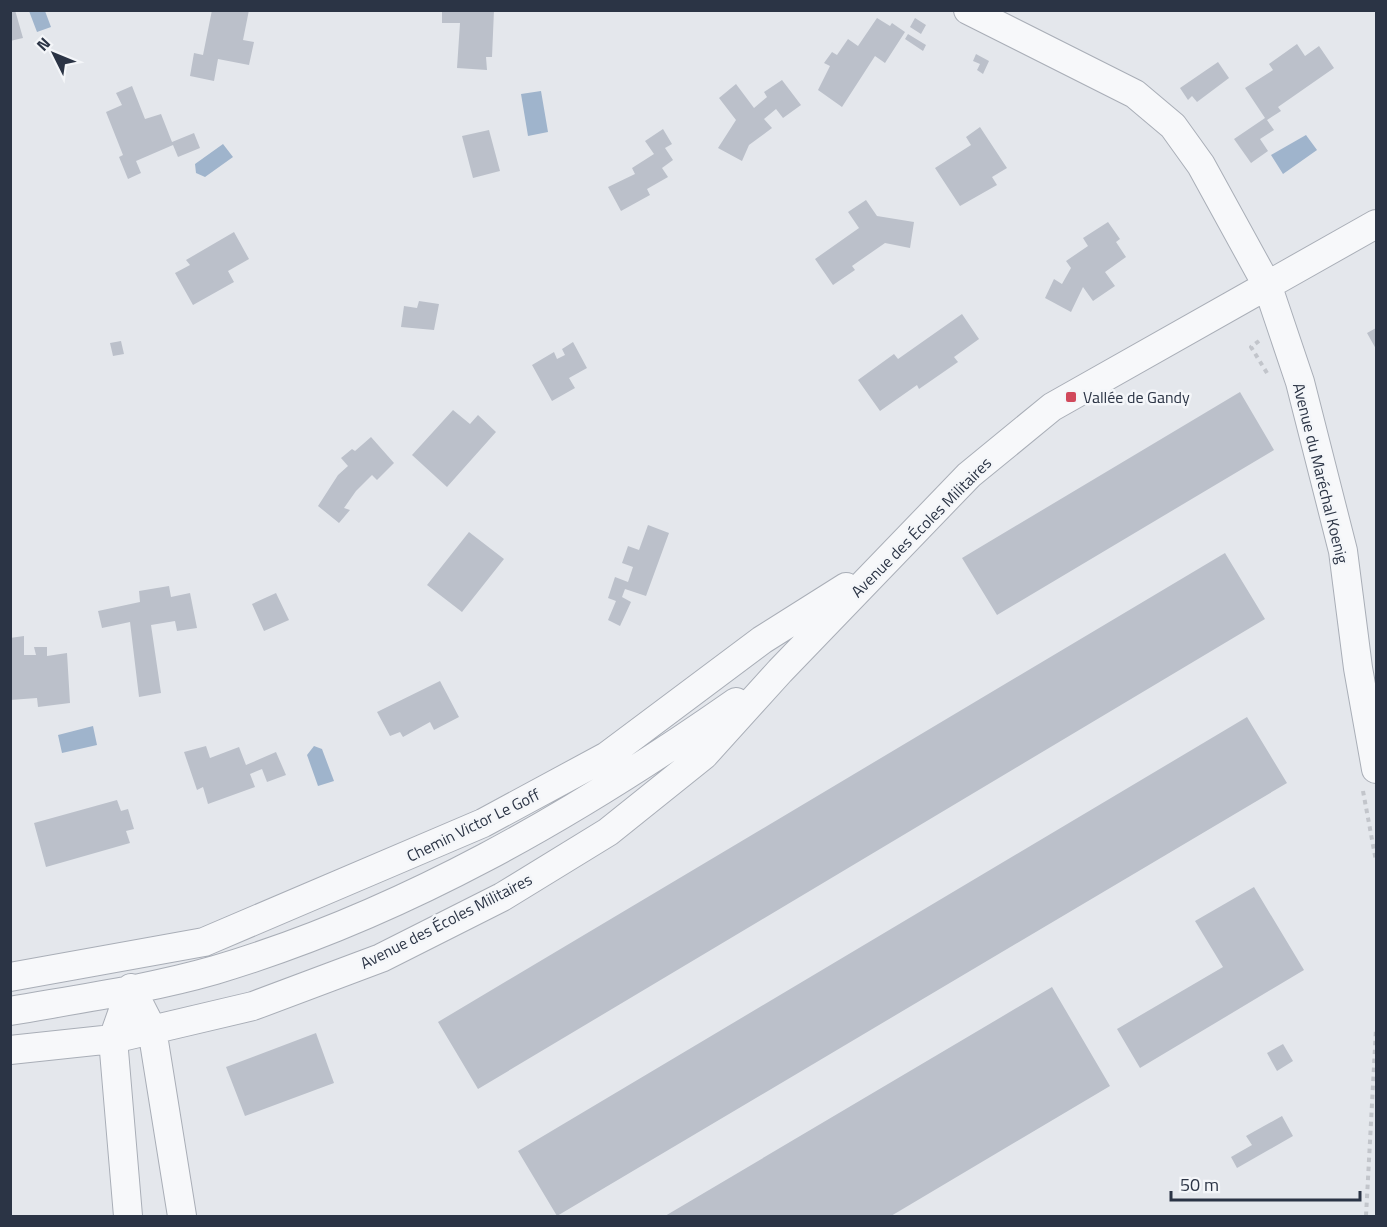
<svg xmlns="http://www.w3.org/2000/svg" width="1387" height="1227" font-family="'Titillium Web',sans-serif">
<style>
.water{fill:#9fb4cc}
.building{fill:#bbc0ca}
.lines{fill:none;stroke-linecap:round;stroke-linejoin:round}
.minor-casing{stroke:#a9aeb7;stroke-width:30}
.path{stroke:#c2c5cb;stroke-width:4;stroke-dasharray:4.5 4.5;stroke-linecap:butt}
.minor{stroke:#f7f8fa;stroke-width:28}
.poi-dot{fill:#d1495b;stroke:#f4f6f9;stroke-width:2}
.labels{text-anchor:middle;stroke-width:5;stroke-linejoin:round;paint-order:stroke}
.poi-label{font-size:16px;fill:#2b3445;stroke:#f4f6f9;text-anchor:start}
.street-label{font-size:16px;fill:#2b3445;stroke:#f4f6f9}
</style>
<rect width="100%" height="100%" fill="#e4e7ec"/>
<path class="water" d="M29 11H45L51 27 37 32Z
M541 91 548 132 528 136 521 94Z
M1306 135 1317 150 1283 174 1271 155Z
M223 144 233 157 205 177 196 173 195 164Z
M93 726 97 745 62 753 58 735Z
M314 746 322 749 334 781 318 786 307 755Z"/>
<path class="building" d="M10 10H15L23 38 10 41Z
M212 10H249L243 40 254 42 249 65 218 59 214 81 190 76 194 53 203 55Z
M442 10H494L492 57H486L487 70 457 68 460 23H442Z
M877 18 890 26 892 23 905 32 885 63 875 56 842 107 818 90 830 66 824 63 832 52 837 55 848 39 858 46Z
M915 18 926 25 921 34 910 27Z
M908 34 926 45 923 51 905 39Z
M1297 44 1305 56 1319 46 1334 68 1278 107 1281 111 1267 120 1274 130 1260 139 1268 151 1251 163 1234 139 1265 118 1245 88 1273 70 1269 64Z
M976 54 989 61 983 74 977 70 980 64 973 61Z
M1218 62 1229 78 1197 102 1192 96 1188 100 1180 88Z
M782 80 801 105 783 118 776 109 764 119 772 128 749 145 742 161 718 148 736 120 719 98 736 84 754 108 767 97 764 92Z
M132 86 145 119 161 114 172 142 194 133 200 148 178 157 173 145 136 161 141 173 128 179 119 157 123 155 106 112 122 105 116 93Z
M980 127 1007 168 992 177 997 185 960 206 935 168 971 145 966 137Z
M663 129 672 144 665 148 673 160 662 168 668 177 647 189 650 195 621 211 608 187 635 174 632 168 654 154 645 141Z
M489 130 500 171 473 178 462 136Z
M866 200 877 216 914 222 910 248 885 243 852 266 855 270 833 285 815 259 859 228 848 212Z
M1108 222 1120 239 1116 242 1126 257 1105 272 1115 286 1093 301 1083 287 1071 312 1045 298 1054 279 1062 284 1071 268 1066 261 1088 246 1083 238Z
M234 232 249 259 228 271 234 282 193 305 175 273 190 265 186 260Z
M419 301 439 304 434 330 401 327 404 306 417 308Z
M962 314 979 339 954 357 958 362 919 389 917 385 880 411 858 380 894 354 898 359Z
M1376 328V349L1367 333Z
M121 341 124 354 113 356 110 343Z
M573 342 587 368 569 378 575 388 552 401 532 365 554 352 557 359 565 355 562 349Z
M1240 392 1274 450 997 615 962 558Z
M453 410 470 424 478 415 496 432 447 487 412 455Z
M371 437 394 463 377 480 372 475 356 491 344 508 350 510 339 523 318 506 338 475 348 466 341 458 352 449 355 451Z
M648 525 669 533 646 596 625 589 622 597 631 602 620 626 608 620 616 601 608 598 615 577 628 582 633 567 622 563 628 546 639 550Z
M469 532 504 559 462 612 427 585Z
M1225 553 1265 619 478 1089 438 1022Z
M169 586 171 597 190 593 197 628 177 631 175 621 151 625 161 693 139 697 130 622 102 628 98 611 140 602 139 591Z
M276 593 289 620 264 631 252 604Z
M24 636V655H36L34 647H47V656L67 653 70 703 38 707 37 698 10 700V638Z
M440 681 459 717 434 730 430 722 403 737 400 732 390 736 377 712Z
M1247 717 1287 783 557 1216 518 1151Z
M206 746 210 758 239 747 246 765 276 752 286 775 267 782 262 769 250 774 255 787 208 804 203 787 197 790 184 752Z
M117 800 121 811 128 809 134 829 126 831 130 843 46 867 34 823Z
M1254 887 1304 970 1140 1068 1117 1029 1223 967 1195 921Z
M1052 987 1110 1086 891 1216H665Z
M316 1033 334 1083 245 1116 226 1067Z
M1283 1044 1293 1061 1277 1071 1267 1053Z
M1282 1116 1293 1136 1237 1168 1231 1157 1252 1145 1246 1136Z"/>
<g class="lines">
<defs>
<path id="minor" d="M968 10 1135 94 1173 126 1201 165 1268 287 1300 382 1343 551 1358 668 1376 769
M10 977 204 942 483 823 607 756 762 640 846 587
M131 988 152 1029 182 1216
M10 1011C78 999 149 989 215 970 403 914 576 814 736 702
M10 1050 113 1039 253 1006 381 958 502 897 608 832 704 755 780 671 969 475 1052 407 1376 224
M128 1216 113 1039 131 988"/>
</defs>
<use href="#minor" class="minor-casing"/>
<path class="path" d="M1259 341 1251 347 1267 373
M1363 791 1376 861
M1366 1216 1376 1029"/>
<use href="#minor" class="minor"/>
</g>
<rect class="poi-dot" x="1065" y="391" width="12" height="12" rx="3"/>
<g class="labels">
<g class="poi-label">
<text x="1083" y="403">Vallée de Gandy</text>
</g>
<g class="street-label">
<text transform="translate(1321 473) rotate(76)" y="6">Avenue du Maréchal Koenig</text>
<text transform="translate(921 527) rotate(-45)" y="6">Avenue des Écoles Militaires</text>
<text transform="translate(473 825) rotate(-26)" y="6">Chemin Victor Le Goff</text>
<text transform="translate(446 921) rotate(-27)" y="6">Avenue des Écoles Militaires</text>
</g>
</g>
<rect width="1387" height="1227" fill="none" stroke="#2b3445" stroke-width="24"/>
<g transform="translate(54 54) rotate(313)" stroke="#f4f6f9" stroke-width="4.5" paint-order="stroke">
<path d="M0-4.5L10 22L0 15L-10 22Z" fill="#2b3445"/>
<text y="-9" font-size="16" font-weight="bold" text-anchor="middle" fill="#2b3445">N</text>
</g>
<path d="M1171 1191v9h189v-9" fill="none" stroke="#2b3445" stroke-width="3"/>
<text x="1180" y="1191" font-size="18" fill="#2b3445" stroke="#f4f6f9" stroke-width="4.5" paint-order="stroke">50 m</text>
</svg>
